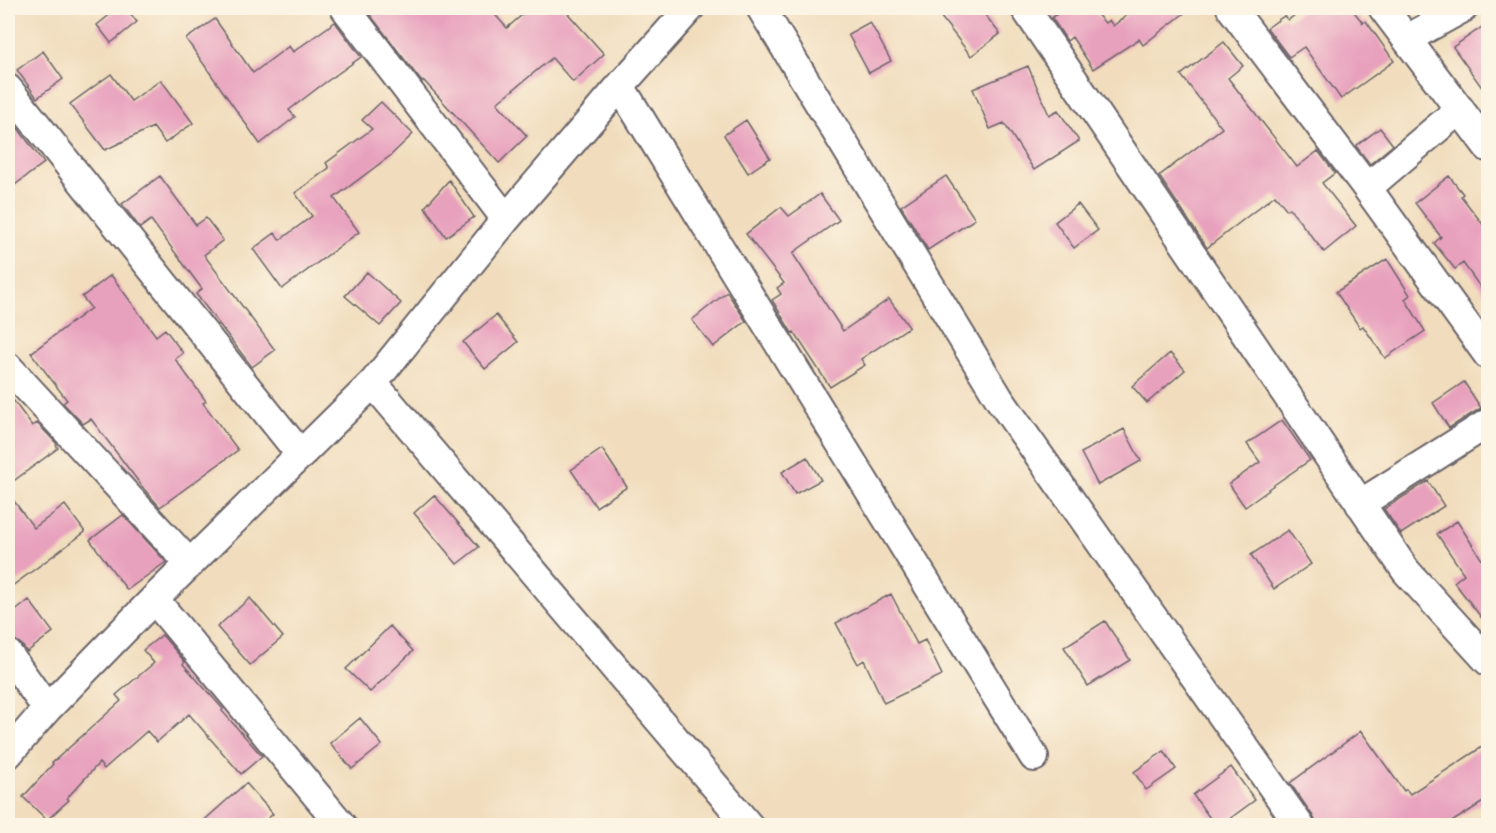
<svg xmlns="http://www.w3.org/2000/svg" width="1496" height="833" font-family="Mali,sans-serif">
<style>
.building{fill:#e8a1bd}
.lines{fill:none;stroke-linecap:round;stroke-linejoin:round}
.minor-casing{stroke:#6a6368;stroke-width:32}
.minor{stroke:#fff;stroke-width:28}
</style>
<rect width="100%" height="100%" fill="#fcf5e5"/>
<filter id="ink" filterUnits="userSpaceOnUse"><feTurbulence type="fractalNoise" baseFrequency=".0167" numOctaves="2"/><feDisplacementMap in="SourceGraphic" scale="12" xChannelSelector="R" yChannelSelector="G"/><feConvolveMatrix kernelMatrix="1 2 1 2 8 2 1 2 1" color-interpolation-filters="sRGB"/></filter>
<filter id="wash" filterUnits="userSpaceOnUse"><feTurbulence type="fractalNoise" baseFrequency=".008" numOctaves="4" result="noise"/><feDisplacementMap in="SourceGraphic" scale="24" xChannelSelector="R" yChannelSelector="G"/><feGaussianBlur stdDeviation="1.35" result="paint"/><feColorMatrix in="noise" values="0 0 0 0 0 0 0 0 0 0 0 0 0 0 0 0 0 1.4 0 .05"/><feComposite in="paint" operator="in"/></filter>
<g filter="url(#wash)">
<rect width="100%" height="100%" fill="#f1ddbd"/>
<g id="blocks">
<path class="building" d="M118 8H126L137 22 111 43 97 25Z
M365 8H489L507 28 530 8H563L604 54 573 82 552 58 497 103 527 136 499 163 424 81 422 82 418 77Z
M934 8H980L1000 34 971 56Z
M1064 8H1091L1105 23 1109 20 1113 26 1136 8H1191L1143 45 1139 39 1093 69 1072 37 1067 41 1052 18Z
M1305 8H1351L1363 23 1366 21 1394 61 1341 99 1304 47 1289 57 1267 28 1284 16 1288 20Z
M215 19 253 73 289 46 293 52 335 22 361 57 319 87 289 110 295 117 260 144 186 39Z
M870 22 891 61 869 73 848 34Z
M1488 23V96L1453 47Z
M1224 42 1243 66 1228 78 1297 167 1318 151 1335 173 1322 183 1356 226 1324 252 1289 208 1287 210 1275 195 1207 248 1159 176 1222 128 1181 75Z
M43 51 63 79 37 98 17 70Z
M1028 66 1049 115 1058 110 1079 141 1034 170 1004 123 990 129 973 89Z
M111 74 131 101 161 80 193 123 165 143 153 127 105 150 70 104Z
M381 102 413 134 390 156 334 198 359 232 282 289 253 249 275 233 280 240 312 216 295 193 329 168 326 163 372 129 362 120Z
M8 115 44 163 8 190Z
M746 120 770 158 748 173 724 135Z
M1380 128 1393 145 1370 164 1356 146Z
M160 176 196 225 206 218 223 240 204 255 275 350 252 367 196 294 202 289 151 220 140 228 122 204Z
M946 176 975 219 928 250 901 206Z
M1449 176 1463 194 1461 196 1488 231V298L1463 263 1455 269 1434 243 1441 237 1415 203Z
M449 180 474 217 446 237 425 207Z
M820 194 839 220 794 252 795 253 793 254 843 331 889 299 909 327 861 359 865 365 830 387 794 332 792 333 772 300 781 294 777 288 784 283 746 234 781 207 789 216Z
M1078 204 1098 230 1074 248 1055 222Z
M1387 259 1410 295 1405 299 1425 331 1385 358 1363 326 1360 328 1336 292Z
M367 272 401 303 380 326 345 296Z
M111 275 156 336 165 329 183 353 175 359 206 401 203 403 238 450 160 507 144 489 91 419 83 424 63 403 67 400 31 353 91 308 82 297Z
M727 292 746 321 713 347 692 320Z
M496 315 518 342 485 369 463 342Z
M1170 353 1185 370 1147 403 1132 386Z
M1464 382 1481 408 1449 428 1433 403Z
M8 393 32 426 37 423 57 444 56 445 58 448 8 485Z
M1282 420 1310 460 1268 489 1269 490 1245 507 1229 484 1260 462 1247 444Z
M1124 429 1141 461 1098 485 1081 453Z
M602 449 627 487 596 507 571 470Z
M807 457 821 480 795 494 782 472Z
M1428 481 1444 506 1401 534 1384 509Z
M8 493 34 528 65 505 85 532 8 589Z
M434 495 479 547 457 564 414 513Z
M123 515 166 562 127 590 90 540Z
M1457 521 1482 560 1488 555V626L1454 582 1464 574 1437 534Z
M1288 530 1311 564 1274 589 1251 555Z
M891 594 917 644 925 640 942 675 884 703 864 660 858 664 836 623Z
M250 598 283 637 250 665 217 627Z
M29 600 53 632 27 652 21 644 13 639 8 631V617Z
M1105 621 1130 660 1088 686 1064 647Z
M390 626 413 651 370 692 346 669Z
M162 635 185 662 183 664 223 709 222 711 262 756 241 774 189 714 157 742 147 731 104 769 99 763 67 798 69 800 47 820 23 797 53 764 52 763 121 701 116 695 154 663 143 650Z
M360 718 382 745 352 769 330 743Z
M1361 731 1404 791 1406 789 1410 794 1488 743V799L1447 825H1317L1313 816 1290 783Z
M1164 751 1176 769 1146 790 1134 772Z
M1231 767 1255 800 1221 825H1215L1193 795Z
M246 783 273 814 260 825H199Z"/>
</g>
</g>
<g filter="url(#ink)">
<use href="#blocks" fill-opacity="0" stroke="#6a6368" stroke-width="1.5"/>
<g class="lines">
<defs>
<path id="minor" d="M345 8 506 219
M761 8 1000 400 1300 826
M1025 8 1406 571 1488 661
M1231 8 1367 188 1460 109
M1383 8 1488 147
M1407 39 1463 8
M620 86 1034 757
M8 89 301 455
M1367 188 1488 355
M8 367 190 564
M373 383 749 826
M1360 504 1488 423
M154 599 342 826
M8 654 47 709
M8 754 47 709 154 599 373 383 506 219 620 86 690 8"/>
</defs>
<use href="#minor" class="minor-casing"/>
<use href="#minor" class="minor"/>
</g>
</g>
<rect width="1496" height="833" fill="none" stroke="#fcf5e5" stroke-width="30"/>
</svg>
